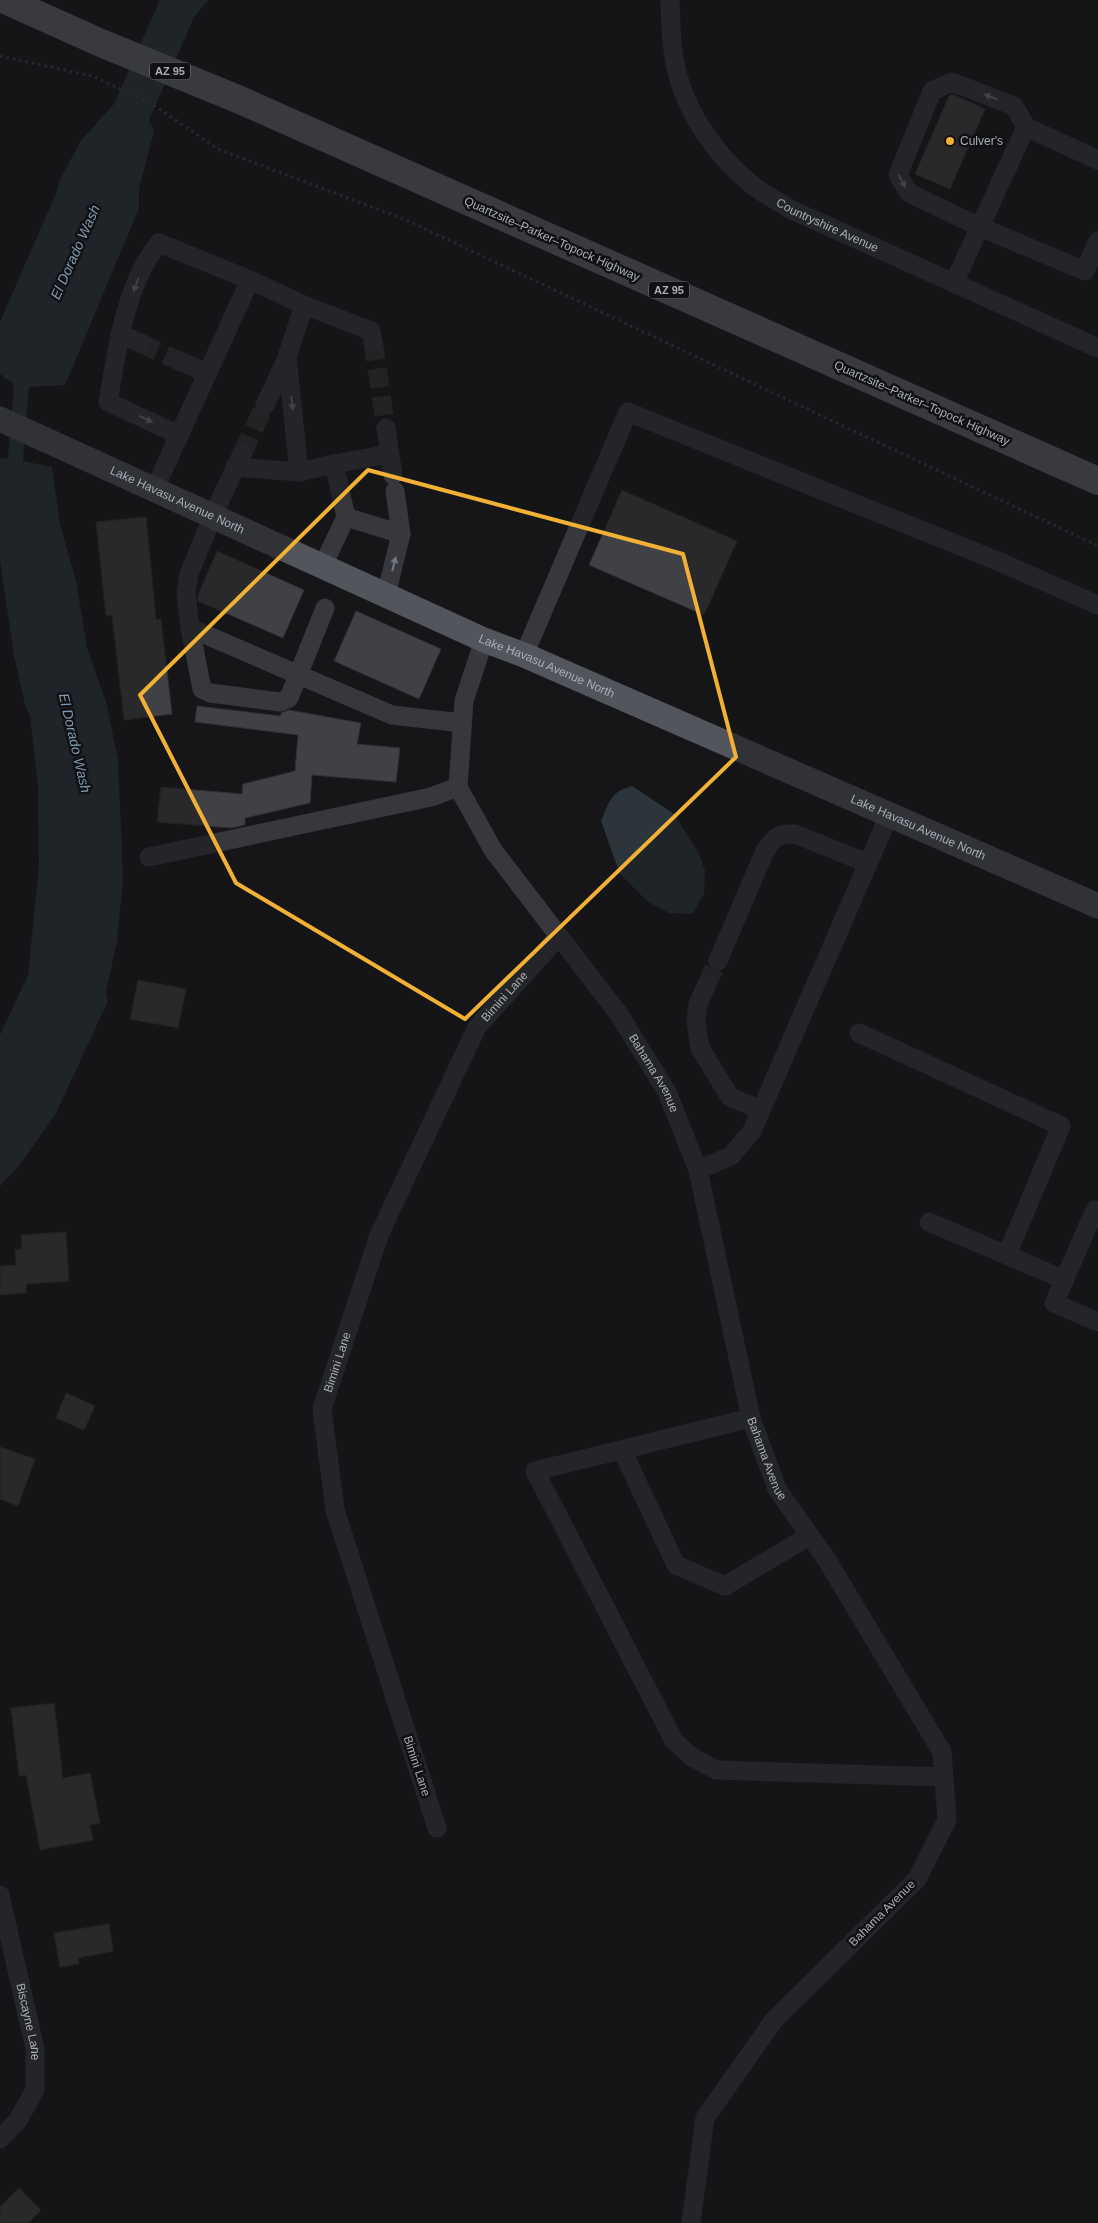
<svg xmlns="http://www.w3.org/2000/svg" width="1098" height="2223" font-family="Helvetica,sans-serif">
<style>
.water{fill:#2c353c}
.building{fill:#404145;stroke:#303034}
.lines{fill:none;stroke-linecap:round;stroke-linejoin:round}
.minor-tunnel{stroke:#333438;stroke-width:19;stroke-dasharray:19 9;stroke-linecap:butt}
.path{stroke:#3d3f44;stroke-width:3;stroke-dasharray:2.5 4;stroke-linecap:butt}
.minor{stroke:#37383d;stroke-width:19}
.major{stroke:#53555c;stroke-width:25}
.highway{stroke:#63666e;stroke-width:28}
.oneway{fill:#757881}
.marked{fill:none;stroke:#f2b134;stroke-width:4;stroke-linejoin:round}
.poi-dot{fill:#f2b134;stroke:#111113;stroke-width:2}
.labels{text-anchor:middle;stroke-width:5;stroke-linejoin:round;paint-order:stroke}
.shield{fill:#111113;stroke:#7b7e86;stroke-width:1}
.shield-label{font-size:11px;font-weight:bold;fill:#a8adb8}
.poi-label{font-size:12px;fill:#a8adb8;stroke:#111113;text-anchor:start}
.street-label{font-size:12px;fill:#a8adb8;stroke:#111113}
.water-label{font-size:14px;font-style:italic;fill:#7f9bb3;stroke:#111113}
</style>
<rect width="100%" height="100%" fill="#161618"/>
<path class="water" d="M160 0H208L194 17 149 120 154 131 139 188V208L65 385 29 387 23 461 52 467 60 525 76 581 87 648 106 702 118 760 123 879 117 940 106 992 108 1001 55 1115 18 1167 0 1186V1035L28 975 39 867 38 785 30 715 25 705 14 655 0 560V459L8 458 14 384 0 374V322L58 189 59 182 80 142 114 104Z
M632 786 674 814 699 854 705 871 704 894 692 914 669 913 648 902 620 874 601 821C610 801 610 792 632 786Z"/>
<path class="building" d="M952 94 985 109 950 189 915 174 949 96Z
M622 490 737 541 704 615 589 565Z
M146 517 156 620 161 619 172 714 124 720 112 615 106 616 96 522Z
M217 551 304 590 283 638 198 601V595Z
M356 611 441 649 419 699 334 661Z
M197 706 281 716V713L289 710 361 723 357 744 400 748 396 782 312 775 310 803 245 818V825L231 828 157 822 161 787 242 794 243 784 295 771 298 735 195 722Z
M138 980 186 989 178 1028 130 1019Z
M66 1232 69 1281 26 1284V1293L0 1295V1266L16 1265 15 1250 22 1249 21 1235Z
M66 1393 95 1406 84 1430 56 1418Z
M0 1447 35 1459 18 1506 0 1499Z
M54 1703 63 1778 90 1773 100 1823 90 1825 93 1840 40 1850 26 1775 19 1776 11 1708Z
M109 1924 113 1951 78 1958 79 1964 60 1967 54 1933Z
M19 2188 41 2210 28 2223H0V2207Z"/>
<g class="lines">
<path class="minor-tunnel" d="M373 341 386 428
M140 343 182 362
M242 454 265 405
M706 986 718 961"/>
<path class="path" d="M0 56 92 76 152 104 218 149 406 220 1098 546"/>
<g class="minor">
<path id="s1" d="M670 0C671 26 671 51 678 76 689 117 718 157 750 183 762 194 778 201 792 210L1098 348"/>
<path d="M1098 160 1026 127 1014 106 952 82 932 91 898 175 909 193 980 227 1085 271 1098 241"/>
<path d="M250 280 304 305 371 331 373 341"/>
<path d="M954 283 1026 127"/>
<path d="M120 334 140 343"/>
<path d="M182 362 207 373"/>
<path d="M265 405 287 358"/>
<path d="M386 428 393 475"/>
<path d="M242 454 213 515 189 574 186 593 190 628 392 715 462 723"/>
<path d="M334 464 346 517"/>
<path d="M235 467 299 472 334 464 389 454"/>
<path d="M299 472 287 357 304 305"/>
<path d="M155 488 250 280 159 243C125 284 117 351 108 402L179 435"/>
<path d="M323 565 346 517 401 534"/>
<path d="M386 595 401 534 395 491"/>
<path d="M190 628 202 689 210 693 280 702 289 698 325 608"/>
<path id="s2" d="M484 640 464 701 458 787 493 850 618 1013 667 1092 698 1170 751 1418 777 1489 827 1560 942 1752 947 1820 917 1879 774 2020 705 2118 691 2223"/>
<path d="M524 655 628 412 1000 562 1098 605"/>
<path d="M149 857 431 797 458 787"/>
<path d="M718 961 764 853C774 838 776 833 795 834L867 863"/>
<path d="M706 986 698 1004 696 1022 700 1048 730 1097 761 1110"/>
<path d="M859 1033 1061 1126 1007 1255"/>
<path d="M698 1170 731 1156 752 1131 889 815"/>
<path d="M1098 1211 1095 1210 1054 1303 1098 1322"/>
<path d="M929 1222 1065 1280"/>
<path d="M751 1418 535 1471 674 1741 692 1757 716 1770 944 1777"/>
<path d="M622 1450 676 1565 725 1586 809 1536"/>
<path id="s3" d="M437 1828 335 1510 322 1409 379 1235 477 1027 559 936"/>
<path id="s4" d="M0 1895 35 2049V2090L18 2120 0 2139"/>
</g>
<path class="major" id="s5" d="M0 419 484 640 524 655 1098 906"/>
<path class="highway" d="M5 0 101 43 240 100 1098 481"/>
</g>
<defs><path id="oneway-solid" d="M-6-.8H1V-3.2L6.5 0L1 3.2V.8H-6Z" transform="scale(1.25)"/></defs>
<g class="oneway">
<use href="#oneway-solid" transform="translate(991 97) rotate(-159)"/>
<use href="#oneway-solid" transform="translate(902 181) rotate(62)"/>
<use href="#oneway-solid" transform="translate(136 285) rotate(111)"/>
<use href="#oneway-solid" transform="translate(292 403) rotate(84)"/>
<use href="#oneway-solid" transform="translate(146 419) rotate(25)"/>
<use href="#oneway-solid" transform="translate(394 564) rotate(-76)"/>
</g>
<path d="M0 0H1098V2223H0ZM368 470 683 554 736 757 465 1019 236 883 140 695Z" fill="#161618" fill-opacity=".55" fill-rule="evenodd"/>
<path class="marked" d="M368 470 683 554 736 757 465 1019 236 883 140 695Z"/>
<circle class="poi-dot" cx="950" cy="141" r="5"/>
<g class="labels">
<g class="shield">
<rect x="150" y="62.5" width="40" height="17" rx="4"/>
<rect x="649" y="281.5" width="40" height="17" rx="4"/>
</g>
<g class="shield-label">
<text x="170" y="75">AZ 95</text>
<text x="669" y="294">AZ 95</text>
</g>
<g class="poi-label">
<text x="960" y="145">Culver's</text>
</g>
<g class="street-label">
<text dy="4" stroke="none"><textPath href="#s1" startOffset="296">Countryshire Avenue</textPath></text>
<text transform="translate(552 239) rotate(24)" y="4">Quartzsite–Parker–Topock Highway</text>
<text transform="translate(922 403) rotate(24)" y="4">Quartzsite–Parker–Topock Highway</text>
<text dy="4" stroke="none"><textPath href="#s5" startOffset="195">Lake Havasu Avenue North</textPath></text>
<text dy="4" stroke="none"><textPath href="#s5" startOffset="600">Lake Havasu Avenue North</textPath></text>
<text dy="4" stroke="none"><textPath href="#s5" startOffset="1005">Lake Havasu Avenue North</textPath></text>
<text dy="4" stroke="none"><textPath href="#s3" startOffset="890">Bimini Lane</textPath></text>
<text dy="4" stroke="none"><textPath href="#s2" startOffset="498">Bahama Avenue</textPath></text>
<text dy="4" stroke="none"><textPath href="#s3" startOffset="485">Bimini Lane</textPath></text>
<text dy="4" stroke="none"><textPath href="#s2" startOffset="902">Bahama Avenue</textPath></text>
<text transform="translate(417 1766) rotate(72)" y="4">Bimini Lane</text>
<text transform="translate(882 1913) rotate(-45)" y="4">Bahama Avenue</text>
<text dy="4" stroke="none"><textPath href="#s4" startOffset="130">Biscayne Lane</textPath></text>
</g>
<g class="water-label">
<text transform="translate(75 252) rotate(-66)" y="5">El Dorado Wash</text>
<text transform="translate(75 743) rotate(77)" y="5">El Dorado Wash</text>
</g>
</g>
</svg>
